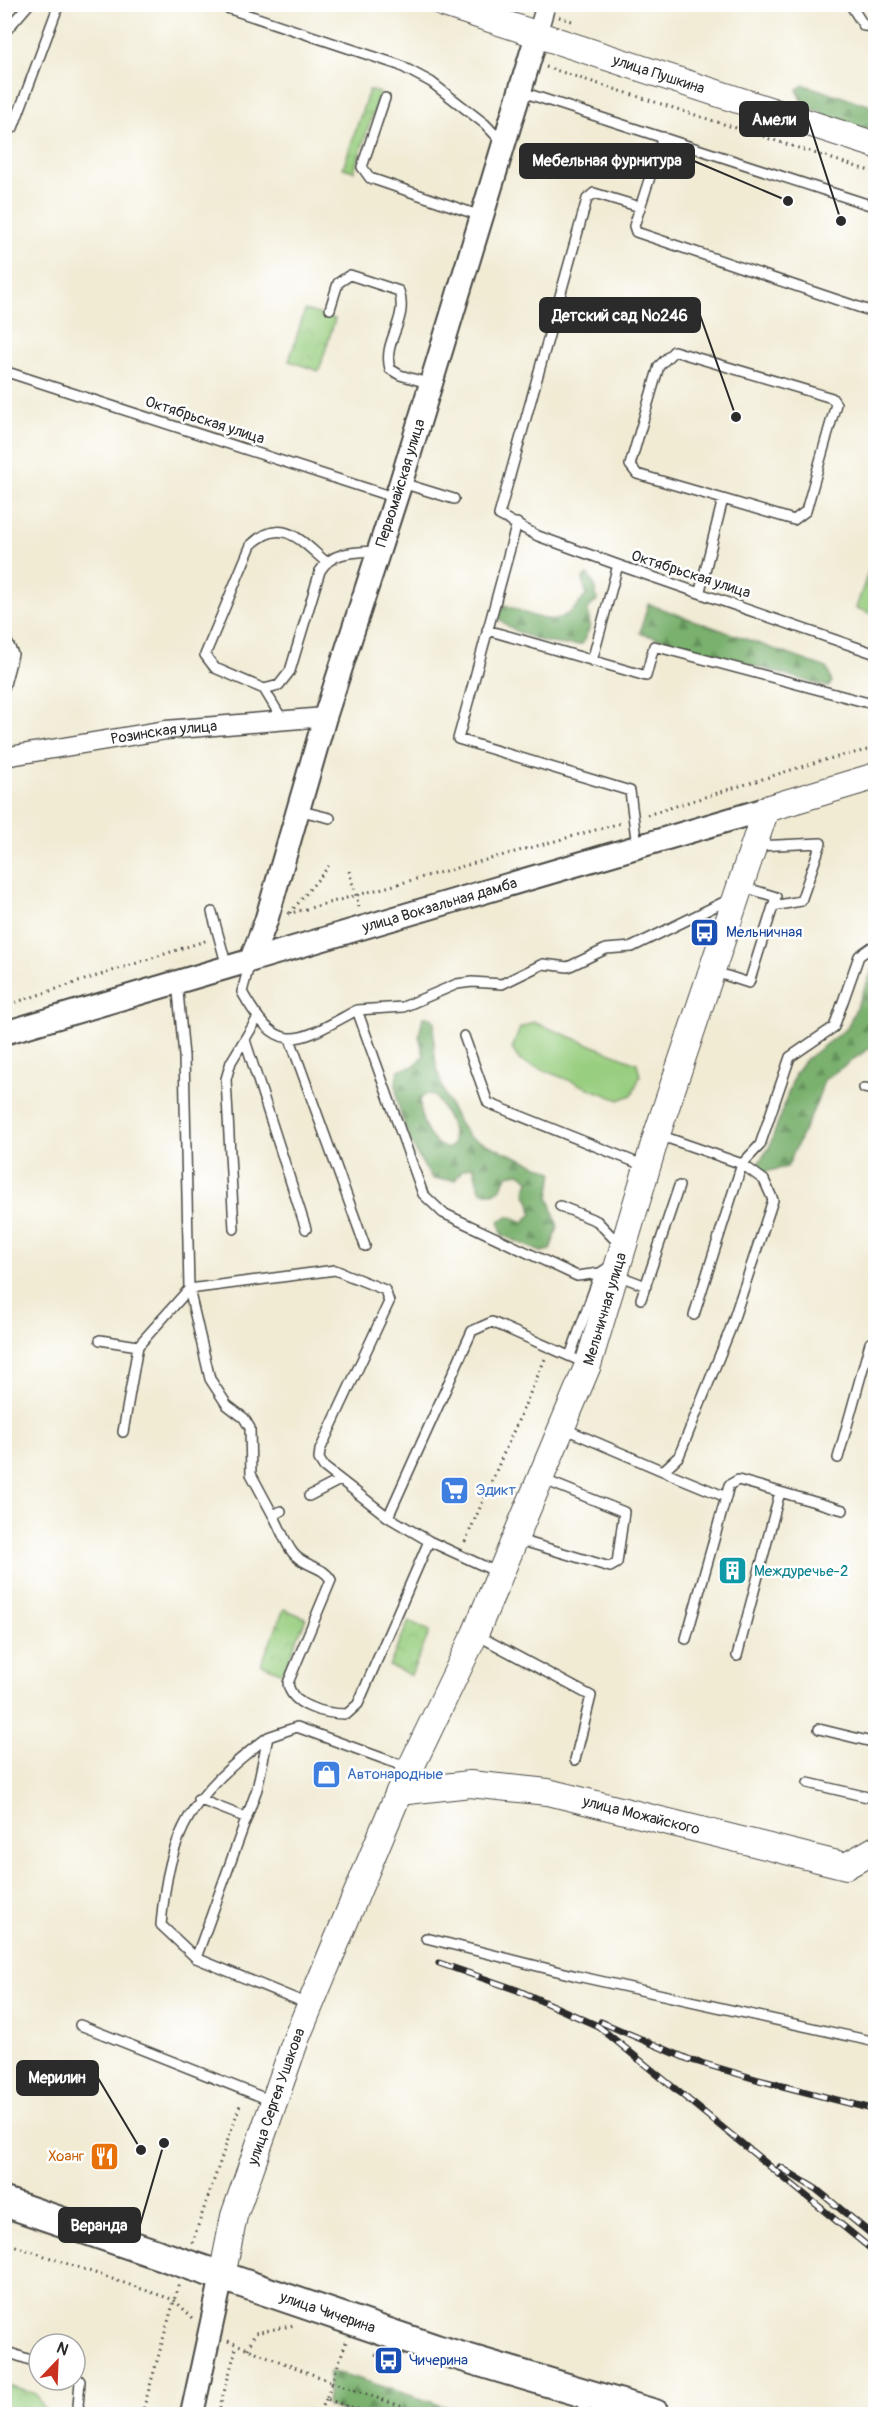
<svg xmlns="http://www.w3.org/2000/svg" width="880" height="2419" font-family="Pangolin,sans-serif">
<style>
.forest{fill:url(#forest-firs);stroke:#526e4c;stroke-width:1.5;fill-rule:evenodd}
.park{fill:url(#park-crowns);stroke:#627c55;stroke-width:1.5}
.pitch{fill:#98ce7f;stroke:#627c55;stroke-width:1.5}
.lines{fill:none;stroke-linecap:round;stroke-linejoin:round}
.service-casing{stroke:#494844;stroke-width:12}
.minor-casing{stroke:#494844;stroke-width:21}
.tertiary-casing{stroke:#494844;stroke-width:26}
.secondary-casing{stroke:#494844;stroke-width:28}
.primary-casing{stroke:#494844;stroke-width:32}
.path{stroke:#494844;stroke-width:3;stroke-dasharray:1.5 4.5;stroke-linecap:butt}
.service{stroke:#fff;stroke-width:9}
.minor{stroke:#fff;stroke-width:18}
.tertiary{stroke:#fff;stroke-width:22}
.secondary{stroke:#fff;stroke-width:26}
.primary{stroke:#fff;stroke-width:28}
.rail-casing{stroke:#2b2b2b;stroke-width:7}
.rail{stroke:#fff;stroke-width:4.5;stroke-dasharray:14;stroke-linecap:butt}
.labels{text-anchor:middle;stroke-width:5;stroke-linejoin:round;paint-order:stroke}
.street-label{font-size:15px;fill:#2b2b2b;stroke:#fff}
.transit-label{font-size:15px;fill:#164399;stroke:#fff;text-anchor:start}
.shop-label{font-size:15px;fill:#366cbe;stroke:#fff;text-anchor:start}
.culture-label{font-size:15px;fill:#0d838f;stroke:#fff;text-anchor:start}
.food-label{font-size:15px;fill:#c56008;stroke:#fff;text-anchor:end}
.leader{fill:none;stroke:#2b2b2b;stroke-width:2}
.callout-dot{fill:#2b2b2b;stroke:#fff;stroke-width:2}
.callout{fill:#2b2b2b;stroke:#2b2b2b;stroke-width:2}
.callout-label{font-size:16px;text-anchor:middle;font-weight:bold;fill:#fff}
</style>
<defs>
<pattern id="forest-firs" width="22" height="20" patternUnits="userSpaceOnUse" patternTransform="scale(1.5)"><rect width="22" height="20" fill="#7ab16e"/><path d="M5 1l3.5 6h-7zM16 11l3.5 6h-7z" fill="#64905b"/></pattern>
<pattern id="park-crowns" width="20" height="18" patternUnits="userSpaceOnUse" patternTransform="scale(1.5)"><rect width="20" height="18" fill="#98ce7f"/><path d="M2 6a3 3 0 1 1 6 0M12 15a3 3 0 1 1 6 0" fill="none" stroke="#83b16e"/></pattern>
</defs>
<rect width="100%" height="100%" fill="#fff"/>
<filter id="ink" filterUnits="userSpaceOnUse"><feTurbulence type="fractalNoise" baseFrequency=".0167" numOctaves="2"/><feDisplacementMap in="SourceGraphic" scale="12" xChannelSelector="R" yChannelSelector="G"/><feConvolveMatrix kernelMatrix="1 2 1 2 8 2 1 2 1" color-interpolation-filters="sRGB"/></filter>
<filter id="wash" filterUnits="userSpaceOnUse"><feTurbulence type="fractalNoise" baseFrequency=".008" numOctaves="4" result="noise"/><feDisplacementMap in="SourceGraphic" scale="24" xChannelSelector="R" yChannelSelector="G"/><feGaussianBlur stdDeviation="1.35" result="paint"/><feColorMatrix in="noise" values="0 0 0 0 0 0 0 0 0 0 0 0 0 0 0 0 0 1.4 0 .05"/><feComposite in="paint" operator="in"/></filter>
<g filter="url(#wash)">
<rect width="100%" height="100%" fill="#f1ebd4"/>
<path class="forest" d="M804 85 875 107V130L855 129 802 104 797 89Z
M588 575 595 586 597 600 588 609 590 627 582 644C555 648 519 637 499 619L502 604C540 617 558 635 586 595L583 578Z
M648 604 827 668 832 682 828 687 640 633Z
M875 965V1044L824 1080 817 1102 787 1167 764 1172 758 1164 769 1148 795 1074 804 1061 847 1028Z
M423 1017H430L435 1022C429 1060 445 1107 469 1137L553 1172 549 1198 558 1227 550 1250 541 1252 502 1235 499 1221C509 1214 513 1217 523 1222L532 1214 530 1202 525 1193 529 1180 519 1173 508 1175 499 1191C474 1200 479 1180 473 1166L462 1170 455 1180 433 1179C415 1156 387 1098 399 1070L414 1066 424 1056 419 1035ZM425 1094 434 1095C444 1111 455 1124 453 1144L448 1149C427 1143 420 1120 420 1100Z
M330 2372 347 2375 468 2414H351L327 2406Z"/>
<path class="park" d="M369 90 380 93 354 171 343 168Z
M305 310 335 319 319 371 289 361Z
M875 552V615L856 608Z
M284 1609 306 1618 283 1673 261 1664Z
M409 1621 430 1631 411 1675 389 1666Z
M4 2385 36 2394 47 2414H5Z"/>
<path class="pitch" d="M533 1022 637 1063 640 1076 632 1095 619 1100 520 1061 512 1049 520 1028Z"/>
</g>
<g filter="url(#ink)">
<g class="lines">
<defs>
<path id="service" d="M215 4 399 65 431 82 485 124 503 143
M850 4 864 26 876 27
M4 33 29 4
M519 91 876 207
M385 98 362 167 370 178 481 216
M13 128 59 4
M663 137 634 226 636 232 876 313
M640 207 594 193 587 199 499 515 538 536 618 565 876 654
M330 309 338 283 350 275 399 291C409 322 382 340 390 369L400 375 431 384
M4 371 396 498
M402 483 454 499
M517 523 458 739 630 791 637 847
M700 591 723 499 794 520 806 511 836 404 832 398 674 351 659 366 630 465 637 474 723 499
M487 630 646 676 654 646 876 705
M4 636 13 654 4 688
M592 661 618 565
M264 689 279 685 290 671 320 571C332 551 355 552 377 551
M282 719 264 689 215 668 205 655 251 545C282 515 301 541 326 562
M297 810 330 818
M756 846 821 843 801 901 773 906
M212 912 227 967
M250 962 242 992C280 1060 299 1041 357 1010
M715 972 749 983 776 897 741 886
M464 1036 488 1103 645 1166
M290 1039 365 1246
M245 1040 306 1229
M864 1088 876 1090
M659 1135 742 1164 760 1145 790 1057 834 1027 859 956 876 944
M560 1206 597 1221 620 1245
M234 1229 226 1079 231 1062 257 1019
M612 1265 600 1273 577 1276 443 1213 423 1194 357 1010 403 1007 457 984 472 982 502 984 543 964 568 967 606 949 632 947 730 899
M617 1275 646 1286
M641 1299 679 1186
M100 1340 138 1346
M570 1356 600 1273
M563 1428 663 1471 679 1456 730 1330 773 1200 764 1180 742 1164 694 1315
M123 1432 138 1346 189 1289 184 1056 177 981
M838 1458 870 1343 876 1344
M663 1471 726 1497 686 1639
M780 1492 843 1510
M309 1496 340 1480
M726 1497 729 1485 738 1480 780 1492 737 1656
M281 1511 273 1515 251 1474 250 1428 244 1418 227 1405 210 1379 189 1289 335 1270 385 1290 389 1302 320 1450 319 1459 324 1467 388 1517
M273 1515C280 1527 285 1543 293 1553 304 1567 322 1565 331 1580L288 1683C291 1707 327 1714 347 1714L358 1704 429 1541
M516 1539 610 1567 617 1563 624 1512 542 1479
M499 1573 429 1541 388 1517 472 1331 492 1322 587 1364
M477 1635 591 1696 575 1760
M819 1729 876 1743
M808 1783 876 1799
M198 1799 247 1818
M426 1938 577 1976 876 2042
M196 1958 161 1925C169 1830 192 1794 268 1737
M308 2004 196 1958 257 1789 268 1737 297 1727 409 1768
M80 2025 272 2101
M4 2351 39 2363
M75 2376 80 2381 78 2406 82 2414
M581 2414 588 2396"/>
<g id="minor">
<path d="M537 35 546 4"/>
<path id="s1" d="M4 757 166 730 325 717"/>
</g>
<g id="tertiary">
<path id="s2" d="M251 960 266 921 325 717 401 482 537 35"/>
<path id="s3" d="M4 1033 766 809"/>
<path d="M192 2414 222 2276"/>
</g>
<g id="secondary">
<path id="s4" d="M444 4 876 145"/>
<path id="s5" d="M399 1792 470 1784 548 1792 846 1866 876 1849"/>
<path id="s6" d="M222 2276 234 2216 296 2039 399 1792 475 1634 588 1365 657 1134 766 809 876 776"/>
</g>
<g id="primary">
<path id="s7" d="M4 2202 436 2349 655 2414"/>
</g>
</defs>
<use href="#service" class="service-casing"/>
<use href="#minor" class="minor-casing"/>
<use href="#tertiary" class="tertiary-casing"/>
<use href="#secondary" class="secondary-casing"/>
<use href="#primary" class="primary-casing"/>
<path class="path" d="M559 17 572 21
M546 67 876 173
M647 815 820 761 876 748
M349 871 360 910
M290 913 329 866
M288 914 621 823
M4 1006 208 940
M465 1542 545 1359
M4 2242 174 2300 193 2318
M192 2243 241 2102
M228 2341 332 2382 326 2399 372 2414
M346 2342 332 2382 423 2414
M248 2349 255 2333 295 2325
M375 2354 388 2360
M310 2411 320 2413 326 2399
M142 2414 179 2283
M218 2414 237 2345"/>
<use href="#service" class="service"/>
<use href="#minor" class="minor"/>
<use href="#tertiary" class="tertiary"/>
<use href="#secondary" class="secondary"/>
<use href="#primary" class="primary"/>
<defs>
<path id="rail" d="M439 1963 517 1990 598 2026 876 2253
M601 2022 688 2059 759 2080 876 2110
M780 2167 816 2189 876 2238"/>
</defs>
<use href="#rail" class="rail-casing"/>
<use href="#rail" class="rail"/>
</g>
</g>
<defs>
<symbol id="bus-square" viewBox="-11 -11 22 22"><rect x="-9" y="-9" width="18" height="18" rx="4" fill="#1a4fb4" stroke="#fff"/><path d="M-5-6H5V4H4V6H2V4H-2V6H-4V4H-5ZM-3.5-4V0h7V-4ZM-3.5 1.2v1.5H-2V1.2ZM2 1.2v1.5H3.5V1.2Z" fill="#fff"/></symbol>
<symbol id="supermarket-square" viewBox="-11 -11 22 22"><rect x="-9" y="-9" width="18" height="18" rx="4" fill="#3f7fe0" stroke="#fff"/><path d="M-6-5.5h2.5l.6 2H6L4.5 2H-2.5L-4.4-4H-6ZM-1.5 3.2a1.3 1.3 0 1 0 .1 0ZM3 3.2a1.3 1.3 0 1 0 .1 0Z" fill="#fff"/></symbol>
<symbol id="building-square" viewBox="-11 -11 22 22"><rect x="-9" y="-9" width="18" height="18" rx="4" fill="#0f9aa8" stroke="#fff"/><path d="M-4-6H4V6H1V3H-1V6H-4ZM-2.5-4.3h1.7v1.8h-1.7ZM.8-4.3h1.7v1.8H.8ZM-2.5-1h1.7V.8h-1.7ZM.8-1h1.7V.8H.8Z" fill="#fff"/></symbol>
<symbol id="shop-square" viewBox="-11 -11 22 22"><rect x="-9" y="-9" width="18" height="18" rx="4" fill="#3f7fe0" stroke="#fff"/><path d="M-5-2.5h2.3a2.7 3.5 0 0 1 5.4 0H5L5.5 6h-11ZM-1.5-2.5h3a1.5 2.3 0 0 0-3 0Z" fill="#fff"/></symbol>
<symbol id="restaurant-square" viewBox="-11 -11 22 22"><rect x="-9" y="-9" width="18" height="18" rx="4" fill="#e8710a" stroke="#fff"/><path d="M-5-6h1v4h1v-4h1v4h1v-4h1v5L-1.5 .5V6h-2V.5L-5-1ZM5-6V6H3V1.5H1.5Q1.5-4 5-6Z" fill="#fff"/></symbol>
</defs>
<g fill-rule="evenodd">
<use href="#bus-square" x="688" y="916" width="33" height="33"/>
<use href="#supermarket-square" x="438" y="1474" width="33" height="33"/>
<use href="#building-square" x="716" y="1554" width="33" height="33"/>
<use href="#shop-square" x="310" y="1758" width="33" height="33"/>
<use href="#restaurant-square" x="88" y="2140" width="33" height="33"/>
<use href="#bus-square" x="372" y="2344" width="33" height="33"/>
</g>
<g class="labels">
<g class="street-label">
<text dy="5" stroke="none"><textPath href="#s4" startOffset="226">улица Пушкина</textPath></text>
<text transform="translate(205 420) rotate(18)" y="5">Октябрьская улица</text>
<text dy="5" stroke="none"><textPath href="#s2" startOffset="500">Первомайская улица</textPath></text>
<text transform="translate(691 574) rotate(18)" y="5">Октябрьская улица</text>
<text dy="5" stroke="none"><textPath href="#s1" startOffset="162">Розинская улица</textPath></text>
<text dy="5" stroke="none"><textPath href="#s3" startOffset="454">улица Вокзальная дамба</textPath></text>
<text dy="5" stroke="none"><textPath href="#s6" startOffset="1042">Мельничная улица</textPath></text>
<text dy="5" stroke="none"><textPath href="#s5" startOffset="246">улица Можайского</textPath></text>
<text dy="5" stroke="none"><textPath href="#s6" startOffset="188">улица Сергея Ушакова</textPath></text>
<text dy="5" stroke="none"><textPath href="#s7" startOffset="342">улица Чичерина</textPath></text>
</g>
<g class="transit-label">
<text x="726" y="937">Мельничная</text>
<text x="409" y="2365">Чичерина</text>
</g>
<g class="shop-label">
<text x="476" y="1495">Эдикт</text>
<text x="347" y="1779">Автонародные</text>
</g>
<g class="culture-label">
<text x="754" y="1576">Междуречье-2</text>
</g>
<g class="food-label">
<text x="84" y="2161">Хоанг</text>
</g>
</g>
<path class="leader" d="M841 221L808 119M788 201L694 161M736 417L700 315M141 2150L98 2078M164 2143L140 2225"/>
<g class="callout-dot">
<circle cx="841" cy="221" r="6"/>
<circle cx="788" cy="201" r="6"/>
<circle cx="736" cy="417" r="6"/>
<circle cx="141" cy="2150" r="6"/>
<circle cx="164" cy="2143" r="6"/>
</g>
<g class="callout">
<rect x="740" y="102" width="68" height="34" rx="6"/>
<rect x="520" y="144" width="174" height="34" rx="6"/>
<rect x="540" y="298" width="160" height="34" rx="6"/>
<rect x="17" y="2061" width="81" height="34" rx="6"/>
<rect x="59" y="2208" width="81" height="34" rx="6"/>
</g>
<g class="callout-label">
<text x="774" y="125">Амели</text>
<text x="607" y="166">Мебельная фурнитура</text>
<text x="620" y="321">Детский сад №246</text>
<text x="57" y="2083">Мерилин</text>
<text x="99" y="2231">Веранда</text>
</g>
<rect width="880" height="2419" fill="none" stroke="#fff" stroke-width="24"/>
<g transform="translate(57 2362) rotate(23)"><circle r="28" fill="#ffffff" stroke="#aaaaaa" stroke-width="1.5"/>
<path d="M0-4.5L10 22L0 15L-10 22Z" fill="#c8321e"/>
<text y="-9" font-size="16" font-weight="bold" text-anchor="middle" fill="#2b2b2b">N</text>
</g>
</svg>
